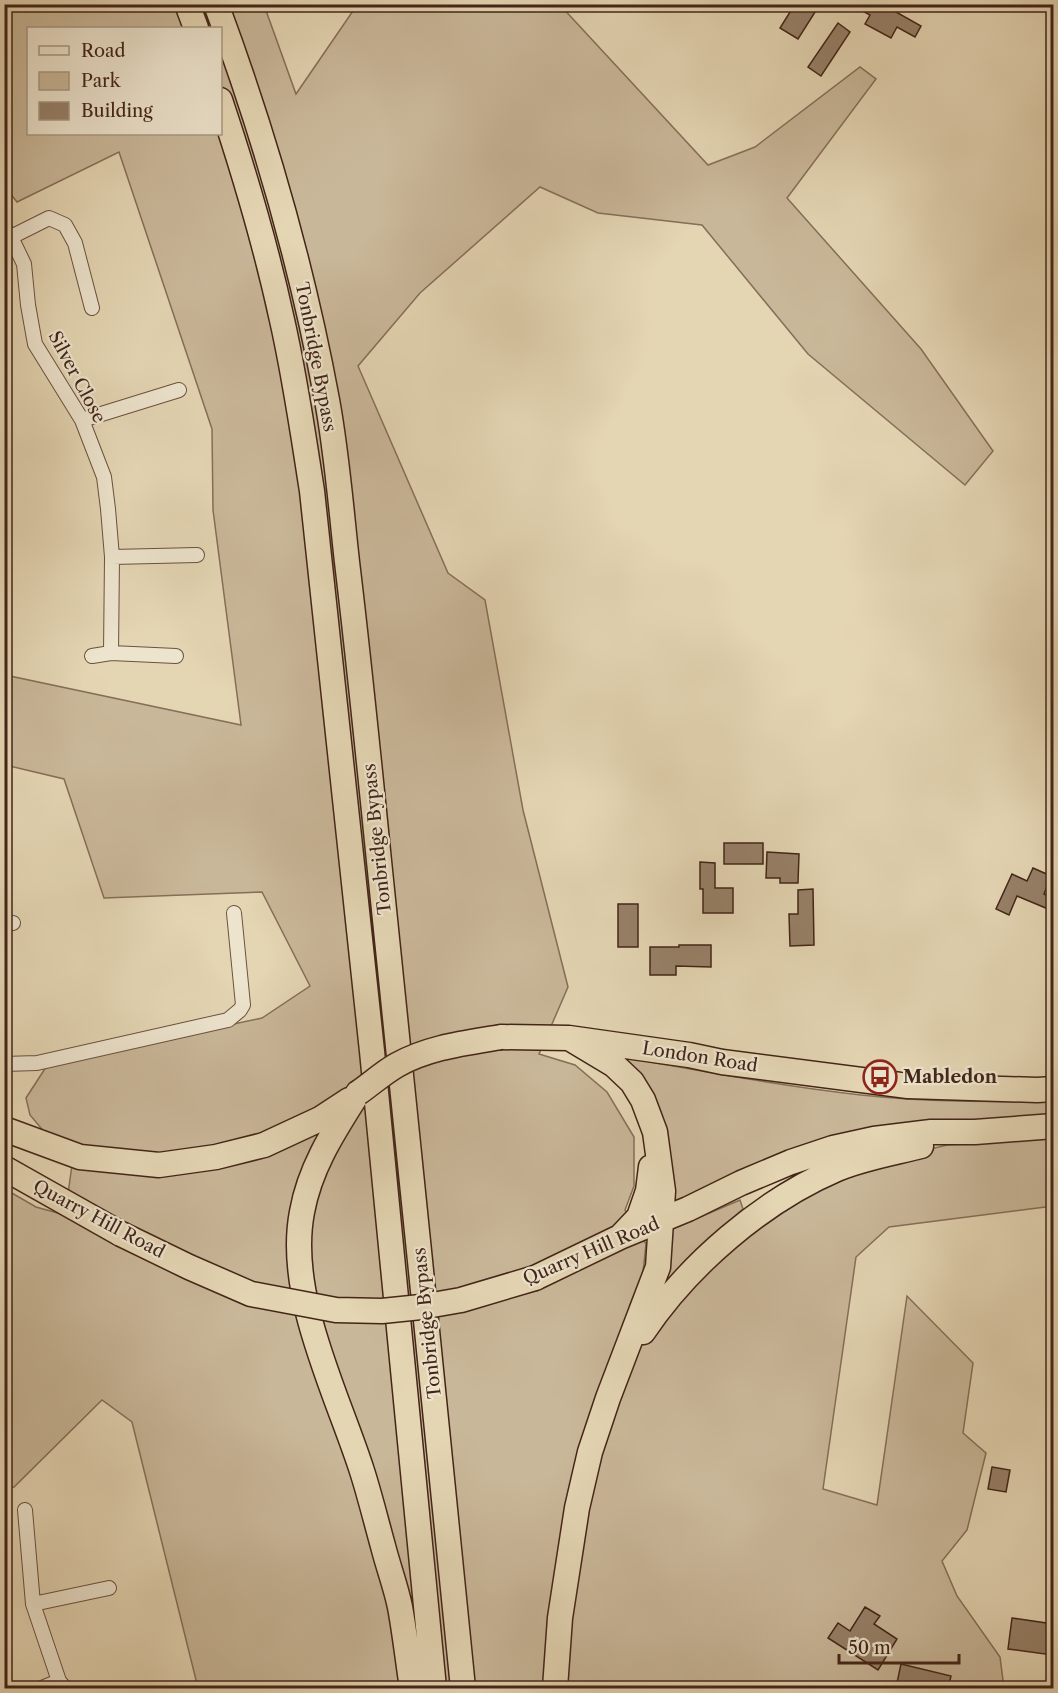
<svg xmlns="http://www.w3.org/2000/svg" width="1058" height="1693" font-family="'Libre Caslon Text',serif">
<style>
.green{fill:#c9b799;stroke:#866e58;stroke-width:1.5;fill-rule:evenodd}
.building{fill:#978169;stroke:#432518;stroke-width:1.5}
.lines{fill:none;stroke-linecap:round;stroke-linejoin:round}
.minor-casing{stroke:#6b513f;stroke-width:16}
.trunk-casing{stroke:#432518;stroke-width:27}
.minor{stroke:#ede4ce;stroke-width:14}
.trunk{stroke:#e4d5b3;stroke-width:24}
.trunk-bridge-casing{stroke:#432518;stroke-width:27;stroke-linecap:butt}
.trunk-bridge{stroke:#e4d5b3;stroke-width:24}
.labels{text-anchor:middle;stroke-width:4.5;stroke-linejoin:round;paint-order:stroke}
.street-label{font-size:18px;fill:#432518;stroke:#ede4ce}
.poi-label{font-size:18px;font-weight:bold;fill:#432518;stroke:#ede4ce;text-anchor:start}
</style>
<rect width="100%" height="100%" fill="#e4d5b3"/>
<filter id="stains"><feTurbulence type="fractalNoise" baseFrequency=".00333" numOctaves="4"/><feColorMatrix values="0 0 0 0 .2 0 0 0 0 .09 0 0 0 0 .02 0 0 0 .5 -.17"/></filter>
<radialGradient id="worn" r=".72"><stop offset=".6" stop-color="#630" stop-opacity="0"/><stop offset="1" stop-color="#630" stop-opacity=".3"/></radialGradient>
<path class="green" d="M5 5H264L296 94 357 5H560L708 165 755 147 860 67 876 79 787 198 921 349 993 451 965 485 808 354 702 225 598 213 540 187 420 293 358 366 448 573 485 600 523 810 568 987 539 1054 575 1065 607 1092 634 1137V1186L625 1210 646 1244 643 1272 630 1305 660 1322 682 1289 791 1200 873 1163 947 1145 1053 1138V1206L889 1227 856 1257 823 1489 877 1505 907 1296 973 1363 963 1433 986 1453 967 1530 942 1561 957 1596 1000 1657 1004 1688H198L132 1422 102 1400 14 1487 5 1489V1189L36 1207 65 1215 72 1165 30 1115 26 1098 48 1064 262 1018 310 986 262 892 104 898 64 779 5 765V675L241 725 213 510 212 429 119 152 17 202 5 187ZM28 28H220V134H28Z
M616 1056C697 1070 779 1086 861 1095 925 1102 989 1102 1053 1101V1116L969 1122 667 1209C666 1171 673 1126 652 1093 643 1079 628 1067 616 1056Z
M740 1200 743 1209 700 1246 663 1286 666 1228 694 1216 698 1218Z"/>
<path class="building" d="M795 4H810L817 9 798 39 780 28Z
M850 4H882L921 26 915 37 897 27 891 38 865 24 870 15Z
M838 23 850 32 821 76 808 67Z
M724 843H763V864H724Z
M767 852 799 854 798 883H780V878H766Z
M700 862 715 863V888H733V913H703V889H700Z
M1033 868 1051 876 1044 894 1053 898V911L1017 896 1009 915 996 909 1012 874 1027 881Z
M813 889 814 945 790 946 789 914H798V890Z
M618 904H638V947H618Z
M679 945H711V967L676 966V975H650V947H679Z
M992 1467 1010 1470 1006 1492 988 1489Z
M865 1607 880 1616 874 1624 897 1639 878 1670 828 1638 838 1623 850 1631Z
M1012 1618 1053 1624 1052 1655 1008 1649Z
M901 1664 951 1676 948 1689H923L897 1683Z"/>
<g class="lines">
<defs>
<path id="minor" d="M4 228 11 237 24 264 28 305 35 344 82 420 104 477 108 509 112 557 111 653 176 656
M11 237 49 218 65 225 75 243 92 308
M82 420 179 390
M112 557 197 555
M92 656 111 653
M4 924 13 923
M4 1064 37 1063 228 1020 240 1010 243 1005 234 913
M25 1510 33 1604 59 1681 65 1688
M33 1604 109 1588
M42 1688 59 1681"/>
<path id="trunk" d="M187 4 196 28
M216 4C264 133 302 265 327 400 337 454 341 508 347 562 359 661 369 761 379 861 408 1136 435 1413 463 1688
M220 100C244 172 266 246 282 320 295 377 303 434 312 491L372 1051 434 1688
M501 1037 569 1038 689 1055 722 1062 908 1086 1037 1090 1054 1089
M358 1093C334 1131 310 1167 302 1212 286 1295 337 1393 362 1471 370 1496 376 1521 383 1546 388 1566 396 1587 400 1607 405 1634 408 1662 412 1688
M4 1129 80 1157 159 1165 216 1157 264 1145 320 1119 349 1100
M4 1168 121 1234
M622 1235 639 1217 648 1191 651 1167
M535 1278 620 1237 688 1209 741 1183 791 1162 833 1148 874 1139 931 1132H975L1054 1126
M643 1332C688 1265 762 1201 837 1169 863 1158 893 1153 921 1146
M555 1688 560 1618 577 1508 590 1452 608 1398 658 1267 663 1191 655 1132 643 1100 632 1082 614 1065 569 1038"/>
</defs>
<use href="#minor" class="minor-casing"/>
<use href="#trunk" class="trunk-casing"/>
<use href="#minor" class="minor"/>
<use href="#trunk" class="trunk"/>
<defs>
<path id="trunk-bridge" d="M358 1093C371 1084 383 1073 397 1065 429 1047 466 1043 501 1037
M121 1234 189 1267 251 1294 336 1310 382 1311 421 1307 461 1300 535 1278"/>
</defs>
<use href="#trunk-bridge" class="trunk-bridge-casing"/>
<use href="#trunk-bridge" class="trunk-bridge"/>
</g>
<defs>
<symbol id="bus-ring" viewBox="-11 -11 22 22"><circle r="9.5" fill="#ede4ce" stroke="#8f2418" stroke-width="1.5"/><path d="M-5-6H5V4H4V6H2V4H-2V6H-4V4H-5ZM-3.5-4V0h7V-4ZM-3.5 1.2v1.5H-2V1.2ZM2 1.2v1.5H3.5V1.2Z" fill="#8f2418"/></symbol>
</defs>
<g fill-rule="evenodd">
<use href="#bus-ring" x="861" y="1058" width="38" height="38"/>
</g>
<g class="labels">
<g class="street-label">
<text transform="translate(316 357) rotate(79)" y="6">Tonbridge Bypass</text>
<text transform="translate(77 377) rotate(62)" y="6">Silver Close</text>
<text transform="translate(377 839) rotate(-96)" y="6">Tonbridge Bypass</text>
<text transform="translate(700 1057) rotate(9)" y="6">London Road</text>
<text transform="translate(99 1219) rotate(28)" y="6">Quarry Hill Road</text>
<text transform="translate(591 1251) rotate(-23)" y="6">Quarry Hill Road</text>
<text transform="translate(427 1323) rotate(-96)" y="6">Tonbridge Bypass</text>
</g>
<g class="poi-label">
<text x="903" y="1083">Mabledon</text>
</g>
</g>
<rect width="1058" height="1693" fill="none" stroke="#e4d5b3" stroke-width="24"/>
<rect x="6" y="6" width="1046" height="1681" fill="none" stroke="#432518" stroke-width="3"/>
<rect x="12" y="12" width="1034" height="1669" fill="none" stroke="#432518" stroke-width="1.5"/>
<rect x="27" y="27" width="195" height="108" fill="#ede4ce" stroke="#a99885" stroke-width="1.5"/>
<rect x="39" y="46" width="30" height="9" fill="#ede4ce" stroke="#a99885" stroke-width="1.5"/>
<text x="81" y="57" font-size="18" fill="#432518">Road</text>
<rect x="39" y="72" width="30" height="18" fill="#c9b799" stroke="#a99885" stroke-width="1.5"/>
<text x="81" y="87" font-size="18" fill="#432518">Park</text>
<rect x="39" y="102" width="30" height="18" fill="#978169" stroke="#a99885" stroke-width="1.5"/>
<text x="81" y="117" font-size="18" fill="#432518">Building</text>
<path d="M839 1654v9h120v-9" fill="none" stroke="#432518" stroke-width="3"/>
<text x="848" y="1654" font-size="18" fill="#432518" stroke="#ede4ce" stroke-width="4.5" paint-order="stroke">50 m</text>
<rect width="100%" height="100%" filter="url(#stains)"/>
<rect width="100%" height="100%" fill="url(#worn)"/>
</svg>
